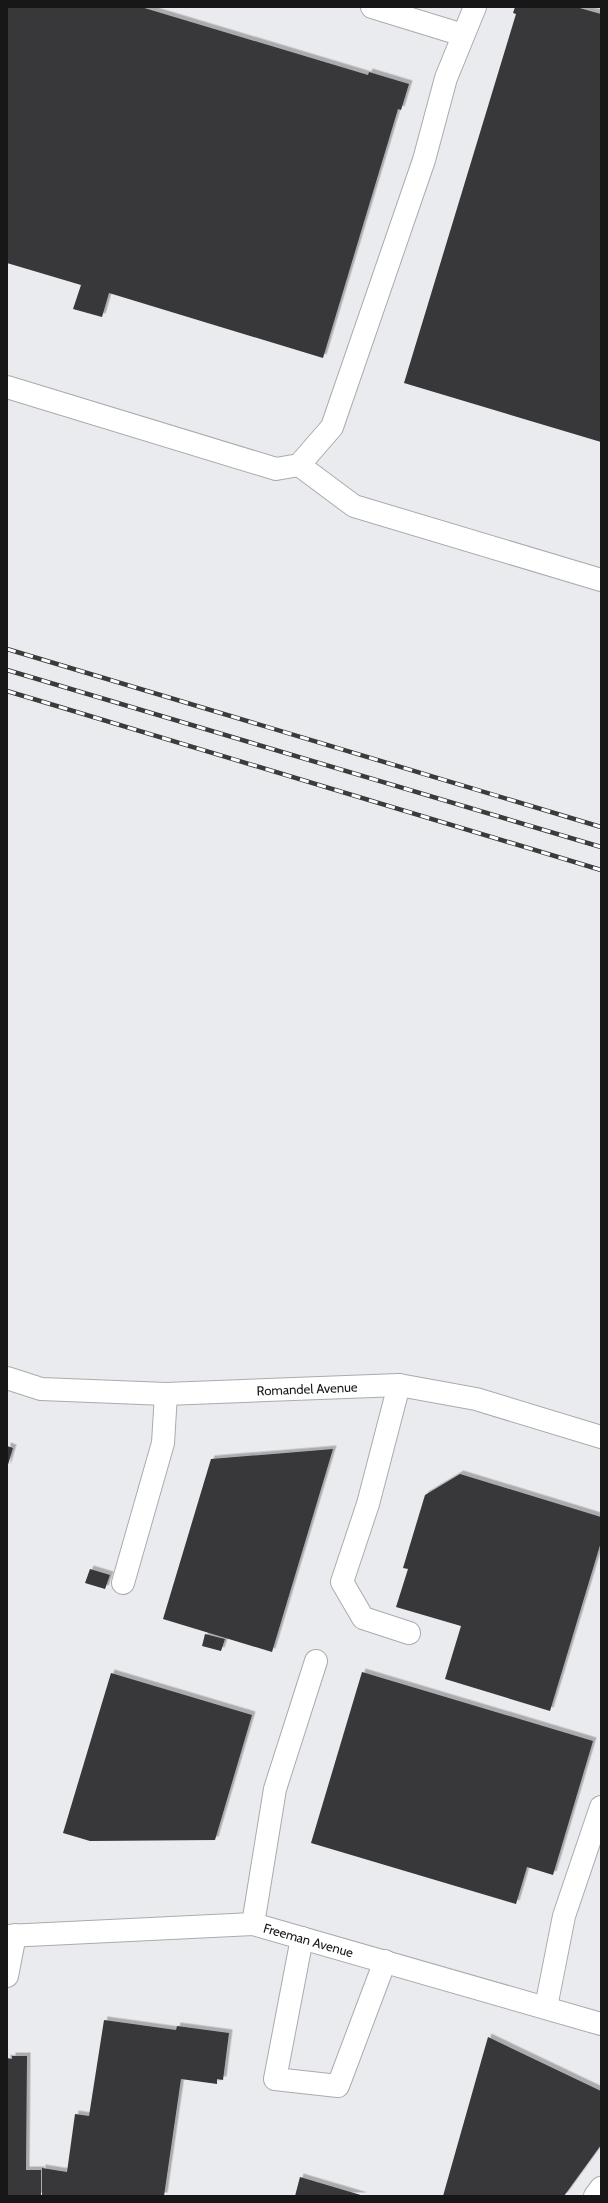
<svg xmlns="http://www.w3.org/2000/svg" width="608" height="2203" font-family="Cabin,sans-serif">
<style>
.building{fill:#37383a;filter:url(#shadow)}
.lines{fill:none;stroke-linecap:round;stroke-linejoin:round}
.minor-casing{stroke:#a9abad;stroke-width:24}
.minor{stroke:#fff;stroke-width:22}
.rail-casing{stroke:#3b3b3c;stroke-width:4.5}
.rail{stroke:#fff;stroke-width:3;stroke-dasharray:9;stroke-linecap:butt}
.labels{text-anchor:middle;stroke-width:4;stroke-linejoin:round;paint-order:stroke}
.street-label{font-size:13px;fill:#171718;stroke:#fff}
</style>
<defs>
<filter id="shadow"><feDropShadow dx="3.5" dy="-3.5" stdDeviation="0" flood-color="#0004"/></filter>
</defs>
<rect width="100%" height="100%" fill="#eaebee"/>
<path class="building" d="M7 7H141L368 75 369 72 409 84 401 110 398 109 323 358 109 293 102 317 73 309 81 285 7 263Z
M515 7H576L601 14V442L404 383 516 14 513 13Z
M7 1446 13 1448 7 1468Z
M333 1449 272 1652 163 1619 211 1459Z
M460 1474 601 1517V1542L550 1711 445 1679 461 1626 396 1607 408 1569 403 1568 425 1495Z
M90 1569 110 1575 105 1589 85 1583Z
M205 1634 225 1639 221 1651 202 1646Z
M362 1672 593 1741 553 1875 527 1867 516 1904 311 1843Z
M111 1673 252 1715 215 1840 90 1841 63 1833Z
M104 2020 176 2030 177 2026 229 2033 223 2080 217 2079V2084L181 2079 164 2196H42V2168L67 2172 75 2114 89 2116Z
M488 2037 601 2091V2145L564 2196H443Z
M12 2056H27L26 2170H41V2196H7V2058L12 2059Z
M300 2177 364 2196H295Z"/>
<g class="lines">
<defs>
<g id="minor">
<path d="M372 7 463 35"/>
<path d="M7 387 276 469 299 465 332 427 424 160 446 78 475 7"/>
<path d="M299 465 354 506 601 580"/>
<path id="s1" d="M7 1378 41 1389 166 1394 399 1385 476 1399 601 1437"/>
<path d="M399 1385 368 1504 342 1582 363 1618 409 1633"/>
<path d="M123 1583 163 1443 166 1394"/>
<path d="M253 1924 275 1789 316 1661"/>
<path id="s2" d="M7 1936 253 1924 601 2024"/>
<path d="M302 1938 275 2079 338 2086 385 1961"/>
<path d="M7 1976 15 1935"/>
<path d="M546 2007 564 1916 601 1807"/>
<path d="M595 2196 601 2188"/>
</g>
</defs>
<use href="#minor" class="minor-casing"/>
<use href="#minor" class="minor"/>
<defs>
<path id="rail" d="M7 649 601 827
M7 670 601 847
M7 691 601 870"/>
</defs>
<use href="#rail" class="rail-casing"/>
<use href="#rail" class="rail"/>
</g>
<g class="labels">
<g class="street-label">
<text dy="5" stroke="none"><textPath href="#s1" startOffset="302">Romandel Avenue</textPath></text>
<text dy="5" stroke="none"><textPath href="#s2" startOffset="304">Freeman Avenue</textPath></text>
</g>
</g>
<rect width="608" height="2203" fill="none" stroke="#171718" stroke-width="16"/>
</svg>
